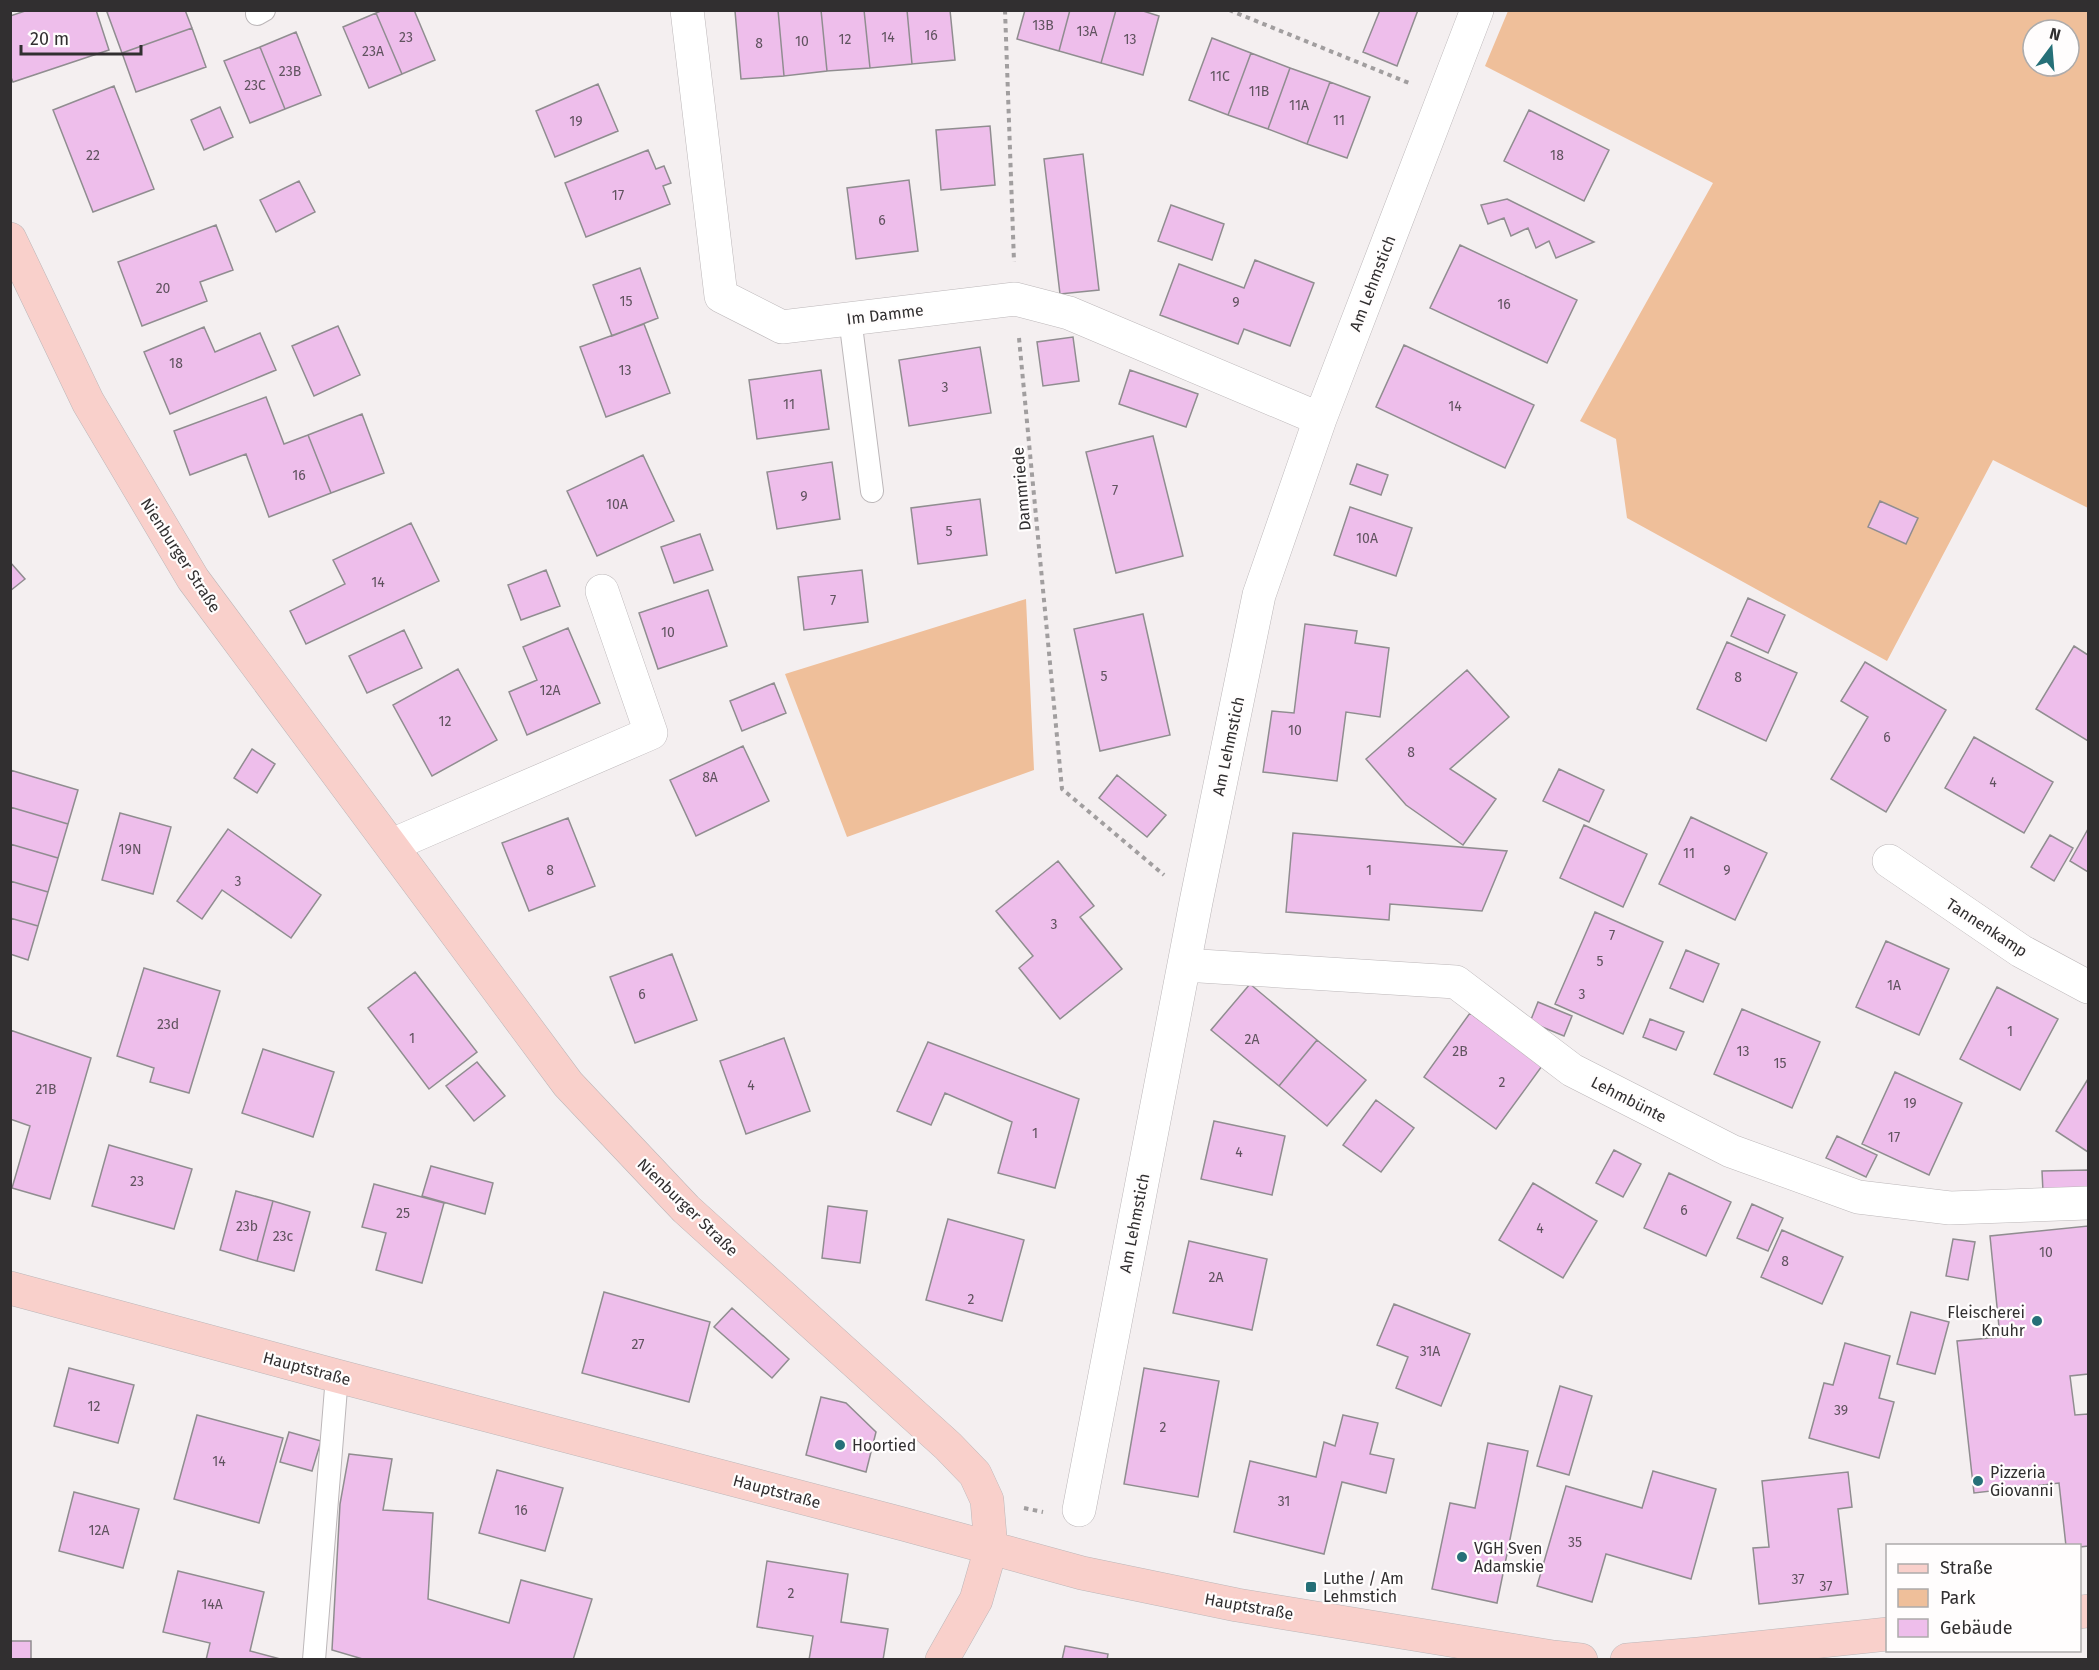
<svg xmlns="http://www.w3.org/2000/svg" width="2099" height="1670" font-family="'Fira Sans',sans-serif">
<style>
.green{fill:#efbf9a;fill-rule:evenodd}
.building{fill:#eebeeb;stroke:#908d90;stroke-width:1.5}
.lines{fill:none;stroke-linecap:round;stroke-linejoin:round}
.lane-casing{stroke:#bcb7b9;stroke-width:24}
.street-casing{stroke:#bcb7b9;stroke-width:34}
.secondary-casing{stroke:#bcb7b9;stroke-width:34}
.path{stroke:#a19e9f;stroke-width:4;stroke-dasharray:4.5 4.5;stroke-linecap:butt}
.lane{stroke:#fff;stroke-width:22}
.street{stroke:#fff;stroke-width:33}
.secondary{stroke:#f9d0cb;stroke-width:33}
.poi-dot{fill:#267078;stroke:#fffdfd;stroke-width:2}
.labels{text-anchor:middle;stroke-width:4.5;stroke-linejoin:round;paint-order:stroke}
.number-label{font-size:14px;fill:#60535f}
.street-label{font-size:16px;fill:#312f30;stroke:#fffdfd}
.poi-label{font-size:16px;fill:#312f30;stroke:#fffdfd;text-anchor:start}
</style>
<rect width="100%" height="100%" fill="#f4eff0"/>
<path class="green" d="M1508 11H2088V508L1993 460 1887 661 1627 518 1616 439 1580 421 1713 183 1485 66ZM2033 30H2069V66H2033Z
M1026 599 1034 770 847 837 785 674Z"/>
<path class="building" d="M28 10H96L109 50 13 82 10 75V16Z
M111 10H185L192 28 122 53 107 12Z
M383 10H414L435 60 402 74 376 13Z
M778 10H821L827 71 784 76Z
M778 10 784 76 741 79 735 11Z
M821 10H864L870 68 827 71Z
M864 10H907L912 64 870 68Z
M907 10H950L955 60 912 64Z
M1025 10H1070L1059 51 1017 39Z
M1070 10H1116L1101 63 1059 51Z
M1116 10H1140L1159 16 1143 75 1101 63Z
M1380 10H1418L1397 66 1363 52Z
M376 13 402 74 369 88 343 27Z
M192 28 206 67 136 92 122 53Z
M296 32 321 95 285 109 260 47Z
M1212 38 1251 53 1228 115 1189 100Z
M260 47 285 109 250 123 224 61Z
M1251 53 1290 68 1268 129 1228 115Z
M1290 68 1330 82 1307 144 1268 129Z
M1330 82 1370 97 1347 158 1307 144Z
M598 84 618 131 555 157 536 111Z
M114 86 154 189 93 212 53 110Z
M220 107 233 137 204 150 191 120Z
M1529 110 1609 150 1584 201 1504 161Z
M990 126 995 185 941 190 936 130Z
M648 150 656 169 664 166 671 183 663 186 670 204 586 237 565 183Z
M1083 154 1099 290 1060 294 1044 159Z
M909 180 918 251 856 259 847 188Z
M299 181 315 212 276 232 260 200Z
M1507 199 1594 242 1556 258 1549 241 1536 248 1528 228 1511 236 1504 218 1488 224 1481 205Z
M1171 205 1224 224 1212 260 1158 241Z
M216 225 233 270 200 282 207 301 142 326 118 262Z
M1460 245 1577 300 1547 363 1430 308Z
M1255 260 1314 283 1290 346 1244 329 1238 344 1160 315 1179 264 1244 288Z
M640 268 658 318 612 336 593 285Z
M644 324 670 393 606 417 580 347Z
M338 326 360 375 314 396 292 346Z
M204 327 215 352 260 333 276 370 170 414 144 352Z
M1073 337 1079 381 1043 386 1037 342Z
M1404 345 1534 405 1505 468 1376 407Z
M980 347 991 413 909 426 899 360Z
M821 370 829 429 757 439 749 380Z
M1130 370 1198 394 1186 427 1119 404Z
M266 397 284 444 308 435 331 493 269 517 246 454 190 475 174 431Z
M362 414 384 473 331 493 308 435Z
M1153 436 1183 556 1116 573 1086 452Z
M643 455 674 521 597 556 567 491Z
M832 462 840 519 777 529 767 472Z
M1357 464 1388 475 1381 495 1350 484Z
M980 499 987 555 918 564 911 508Z
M1880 501 1918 518 1906 544 1868 527Z
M1350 507 1412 528 1396 576 1334 555Z
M411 523 439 581 306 644 290 611 345 584 333 560Z
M700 534 713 570 674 583 661 547Z
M10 562 25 579 10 591Z
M546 570 560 606 521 620 508 585Z
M862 570 868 622 804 630 798 577Z
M708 590 727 646 658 669 639 613Z
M1748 598 1785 615 1768 653 1731 636Z
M1143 614 1170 735 1100 751 1074 629Z
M1305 624 1357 631 1355 643 1389 648 1380 717 1346 712 1337 781 1263 772 1272 711 1294 713Z
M568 628 600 703 527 735 509 692 537 680 523 647Z
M404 630 422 668 367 693 349 656Z
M1727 642 1797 673 1766 741 1697 709Z
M2074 646 2088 655V741L2036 709Z
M1865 662 1946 710 1886 812 1831 779 1868 717 1841 701Z
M458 669 497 740 432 776 393 705Z
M1467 670 1509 717 1450 769 1496 799 1463 845 1406 805 1366 759Z
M774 683 786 713 742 731 730 701Z
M1974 737 2053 782 2024 833 1945 788Z
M743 746 769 801 696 836 670 780Z
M252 749 275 764 257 793 234 778Z
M1559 769 1604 790 1589 822 1543 801Z
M10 770 78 790 68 824 10 807Z
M1117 775 1166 815 1147 837 1099 798Z
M10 807 68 824 58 858 10 844Z
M120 813 171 827 153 894 102 880Z
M1691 817 1767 853 1735 920 1659 884Z
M568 818 595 886 529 911 502 843Z
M1584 825 1647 854 1623 907 1560 878Z
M228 829 321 895 291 938 222 890 202 919 177 901Z
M2088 829V872L2070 861Z
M1293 833 1507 851 1482 911 1390 904 1389 920 1286 912Z
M2050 835 2073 848 2054 881 2031 867Z
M10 844 58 858 48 892 10 881Z
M1058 861 1094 906 1080 917 1122 969 1060 1019 1019 968 1033 956 996 911Z
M10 881 48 892 38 926 10 918Z
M1595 912 1663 942 1623 1034 1555 1004Z
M10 918 38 926 28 960 10 954Z
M1886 941 1949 969 1919 1035 1856 1007Z
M1686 950 1719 964 1703 1002 1670 988Z
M672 954 697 1020 635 1043 610 977Z
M144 968 220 991 189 1093 150 1082 154 1068 117 1056Z
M415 972 477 1052 429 1089 368 1008Z
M1250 984 1317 1040 1279 1086 1211 1030Z
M1997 987 2058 1019 2020 1090 1960 1059Z
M1538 1002 1572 1016 1564 1036 1530 1022Z
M1742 1009 1820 1042 1792 1108 1714 1074Z
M1470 1013 1542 1066 1496 1129 1424 1077Z
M1650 1019 1684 1032 1676 1050 1643 1037Z
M10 1030 91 1058 50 1199 12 1188 30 1126 10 1119Z
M784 1038 810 1111 746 1134 720 1061Z
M1317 1040 1366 1080 1327 1126 1279 1086Z
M928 1042 1079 1099 1055 1188 998 1173 1012 1122 945 1093 931 1125 897 1111Z
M263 1049 334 1072 313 1137 242 1113Z
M477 1062 505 1096 474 1121 446 1086Z
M1895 1072 1962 1103 1929 1175 1862 1144Z
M2088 1079V1152L2056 1131Z
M1376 1100 1414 1128 1381 1172 1343 1145Z
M1214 1121 1285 1136 1272 1195 1201 1179Z
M1837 1136 1877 1155 1866 1177 1826 1158Z
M109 1145 192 1169 174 1229 92 1206Z
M1614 1150 1641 1164 1623 1197 1596 1183Z
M431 1166 493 1183 485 1214 422 1196Z
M2088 1170V1191L2043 1192 2042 1171Z
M1669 1173 1731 1202 1706 1256 1644 1228Z
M1533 1183 1597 1221 1563 1278 1499 1240Z
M374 1184 444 1203 422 1283 376 1270 386 1233 362 1227Z
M236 1191 273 1201 257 1261 220 1250Z
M273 1201 310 1212 294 1271 257 1261Z
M1752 1204 1783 1218 1768 1251 1737 1238Z
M828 1206 867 1211 860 1263 822 1258Z
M948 1219 1024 1240 1002 1321 926 1300Z
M2088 1226V1374L2070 1376 2075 1415 2088 1414V1546L2080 1547 2066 1546 2059 1483 1974 1493 1957 1341 2000 1337 1990 1236Z
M1782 1230 1843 1257 1822 1304 1761 1277Z
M1953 1239 1975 1242 1968 1280 1946 1276Z
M1189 1241 1267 1259 1252 1330 1173 1313Z
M604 1292 710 1322 689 1402 582 1373Z
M1394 1304 1470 1334 1441 1406 1396 1388 1408 1357 1377 1345Z
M732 1308 789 1359 772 1378 714 1327Z
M1911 1312 1949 1322 1935 1374 1897 1364Z
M1845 1343 1890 1356 1879 1398 1894 1402 1879 1458 1809 1438 1824 1383 1833 1385Z
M69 1368 134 1385 118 1443 54 1426Z
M1144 1368 1219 1381 1198 1497 1124 1484Z
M1560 1386 1592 1396 1569 1475 1537 1466Z
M821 1397 846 1403 876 1432 866 1472 806 1455Z
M197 1415 283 1438 259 1523 174 1499Z
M1343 1415 1378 1423 1370 1454 1394 1459 1386 1493 1342 1482 1324 1554 1234 1532 1250 1461 1316 1477 1324 1442 1335 1446Z
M289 1432 321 1441 312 1471 280 1462Z
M1488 1443 1528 1451 1497 1603 1432 1589 1450 1503 1475 1508Z
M349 1454 392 1459 383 1510 433 1513 428 1599 509 1623 521 1580 592 1599 573 1660H366L332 1650 340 1504Z
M497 1470 563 1488 545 1551 479 1533Z
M1653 1471 1716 1489 1691 1579 1606 1554 1592 1602 1537 1586 1566 1486 1642 1508Z
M1848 1472 1852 1507 1838 1509 1848 1594 1759 1604 1753 1548 1769 1547 1762 1481Z
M74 1492 139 1509 123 1568 59 1551Z
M767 1561 848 1574 841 1622 888 1629 883 1660H809L813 1636 757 1627Z
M178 1571 264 1592 250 1651 284 1660H206L210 1643 163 1632Z
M10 1641H31V1660H10Z
M1065 1646 1108 1654 1107 1660H1062Z"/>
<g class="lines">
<defs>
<path id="lane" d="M257 14 264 10
M850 318 872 491
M314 1660 337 1376"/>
<path id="street" d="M687 10 721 296 782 327 1015 299 1069 313 1320 419
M392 845 651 733 602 591
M1889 861 2021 951 2088 987
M1184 965 1456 982 1572 1070 1731 1151 1858 1197 1950 1208 2088 1203
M1079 1510 1196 902 1259 595 1320 419 1477 10"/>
<path id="secondary" d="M10 239 88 402 193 579 568 1084 686 1209 948 1446 975 1474 987 1500 991 1548 976 1600 942 1660
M10 1288 337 1376 903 1524 1082 1573 1237 1605 1553 1657 1581 1660
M2080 1612 2088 1611
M1627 1660 1698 1654 1888 1634"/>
</defs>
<use href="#lane" class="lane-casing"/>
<use href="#street" class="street-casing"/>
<use href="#secondary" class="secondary-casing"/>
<path class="path" d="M1005 10 1014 262
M1229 10 1409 83
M1019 338 1062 789 1164 875
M1024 1508 1043 1512"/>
<use href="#lane" class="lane"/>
<use href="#street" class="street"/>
<use href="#secondary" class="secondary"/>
</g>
<g class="poi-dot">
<circle cx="2037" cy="1321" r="6"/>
<circle cx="840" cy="1445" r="6"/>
<circle cx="1978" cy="1481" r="6"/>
<circle cx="1462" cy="1557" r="6"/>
<rect x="1305" y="1581" width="12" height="12" rx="3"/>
</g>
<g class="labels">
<g class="number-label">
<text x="1043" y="30">13B</text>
<text x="1087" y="36">13A</text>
<text x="931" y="40">16</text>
<text x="406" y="42">23</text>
<text x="888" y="42">14</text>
<text x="845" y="44">12</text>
<text x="1130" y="44">13</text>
<text x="802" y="46">10</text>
<text x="759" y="48">8</text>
<text x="373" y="56">23A</text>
<text x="290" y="76">23B</text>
<text x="1220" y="81">11C</text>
<text x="255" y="90">23C</text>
<text x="1259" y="96">11B</text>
<text x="1299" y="110">11A</text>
<text x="1339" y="125">11</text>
<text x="576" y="126">19</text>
<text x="93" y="160">22</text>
<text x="1557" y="160">18</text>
<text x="618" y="200">17</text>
<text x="882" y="225">6</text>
<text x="163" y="293">20</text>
<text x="626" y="306">15</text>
<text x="1236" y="307">9</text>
<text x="1504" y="309">16</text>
<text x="176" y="368">18</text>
<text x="625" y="375">13</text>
<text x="945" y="392">3</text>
<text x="789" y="409">11</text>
<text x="1455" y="411">14</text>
<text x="299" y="480">16</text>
<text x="1115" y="495">7</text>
<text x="804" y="501">9</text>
<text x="617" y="509">10A</text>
<text x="949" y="536">5</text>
<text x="1367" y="543">10A</text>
<text x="378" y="587">14</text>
<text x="833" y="605">7</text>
<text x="668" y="637">10</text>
<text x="1104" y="681">5</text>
<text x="1738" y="682">8</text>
<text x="550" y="695">12A</text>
<text x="445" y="726">12</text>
<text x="1295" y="735">10</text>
<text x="1887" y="742">6</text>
<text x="1411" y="757">8</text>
<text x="710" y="782">8A</text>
<text x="1993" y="787">4</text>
<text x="130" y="854">19N</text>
<text x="1689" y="858">11</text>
<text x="550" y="875">8</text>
<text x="1369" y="875">1</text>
<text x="1727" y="875">9</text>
<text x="238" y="886">3</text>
<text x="1054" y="929">3</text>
<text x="1612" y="940">7</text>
<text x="1600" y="966">5</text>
<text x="1894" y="990">1A</text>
<text x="642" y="999">6</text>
<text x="1582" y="999">3</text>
<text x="168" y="1029">23d</text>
<text x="2010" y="1036">1</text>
<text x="412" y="1043">1</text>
<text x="1252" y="1044">2A</text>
<text x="1460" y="1056">2B</text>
<text x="1743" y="1056">13</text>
<text x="1780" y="1068">15</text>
<text x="1502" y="1087">2</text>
<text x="751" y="1090">4</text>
<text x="46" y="1094">21B</text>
<text x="1910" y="1108">19</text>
<text x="1035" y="1138">1</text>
<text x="1894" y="1142">17</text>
<text x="1239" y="1157">4</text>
<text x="137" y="1186">23</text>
<text x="1684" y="1215">6</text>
<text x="403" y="1218">25</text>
<text x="247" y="1231">23b</text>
<text x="1540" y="1233">4</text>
<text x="283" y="1241">23c</text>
<text x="2046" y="1257">10</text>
<text x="1785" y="1266">8</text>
<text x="1216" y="1282">2A</text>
<text x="971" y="1304">2</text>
<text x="638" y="1349">27</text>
<text x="1430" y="1356">31A</text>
<text x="94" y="1411">12</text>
<text x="1841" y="1415">39</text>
<text x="1163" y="1432">2</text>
<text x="219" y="1466">14</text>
<text x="1284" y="1506">31</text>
<text x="521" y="1515">16</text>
<text x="99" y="1535">12A</text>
<text x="1575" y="1547">35</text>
<text x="1798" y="1584">37</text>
<text x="1826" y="1591">37</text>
<text x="791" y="1598">2</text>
<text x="212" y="1609">14A</text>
</g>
<g class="street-label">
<text transform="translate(1372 283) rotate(-69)" y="6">Am Lehmstich</text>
<text transform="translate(885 314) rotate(-7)" y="6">Im Damme</text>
<text transform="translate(1021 489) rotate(-95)" y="6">Dammriede</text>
<text transform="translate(181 555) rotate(57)" y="6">Nienburger Straße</text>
<text transform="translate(1228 746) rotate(-78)" y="6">Am Lehmstich</text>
<text transform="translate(1987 927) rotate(33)" y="6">Tannenkamp</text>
<text transform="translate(1629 1099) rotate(27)" y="6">Lehmbünte</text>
<text transform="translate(688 1207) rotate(44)" y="6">Nienburger Straße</text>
<text transform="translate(1134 1223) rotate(-79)" y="6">Am Lehmstich</text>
<text transform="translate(307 1368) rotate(15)" y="6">Hauptstraße</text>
<text transform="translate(777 1491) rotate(15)" y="6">Hauptstraße</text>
<text transform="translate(1249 1606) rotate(10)" y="6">Hauptstraße</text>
</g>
<g class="poi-label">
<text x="2025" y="1318" text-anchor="end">Fleischerei<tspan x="2025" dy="18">Knuhr</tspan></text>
<text x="852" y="1451">Hoortied</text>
<text x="1990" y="1478">Pizzeria<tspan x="1990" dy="18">Giovanni</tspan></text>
<text x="1474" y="1554">VGH Sven<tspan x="1474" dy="18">Adamskie</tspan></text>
<text x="1323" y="1584">Luthe / Am<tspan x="1323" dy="18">Lehmstich</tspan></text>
</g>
</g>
<rect width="2099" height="1670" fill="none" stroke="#312f30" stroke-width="24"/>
<rect x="1886" y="1544" width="195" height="108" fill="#fffdfd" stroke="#adabab" stroke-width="1.5"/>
<rect x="1898" y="1564" width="30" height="9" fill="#f9d0cb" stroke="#adabab" stroke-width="1.5"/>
<text x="1940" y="1574" font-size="18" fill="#312f30">Straße</text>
<rect x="1898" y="1589" width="30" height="18" fill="#efbf9a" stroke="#adabab" stroke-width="1.5"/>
<text x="1940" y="1604" font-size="18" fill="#312f30">Park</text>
<rect x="1898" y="1619" width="30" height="18" fill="#eebeeb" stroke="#adabab" stroke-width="1.5"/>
<text x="1940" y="1634" font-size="18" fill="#312f30">Gebäude</text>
<g transform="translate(2051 48) rotate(16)"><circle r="28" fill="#fffdfd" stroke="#adabab" stroke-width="1.5"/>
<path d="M0-4.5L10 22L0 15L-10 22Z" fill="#267078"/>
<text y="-9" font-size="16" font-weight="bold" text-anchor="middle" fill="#312f30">N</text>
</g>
<path d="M21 45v9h120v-9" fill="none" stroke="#312f30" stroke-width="3"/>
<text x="30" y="45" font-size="18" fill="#312f30" stroke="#fffdfd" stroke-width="4.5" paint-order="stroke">20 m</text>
</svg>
